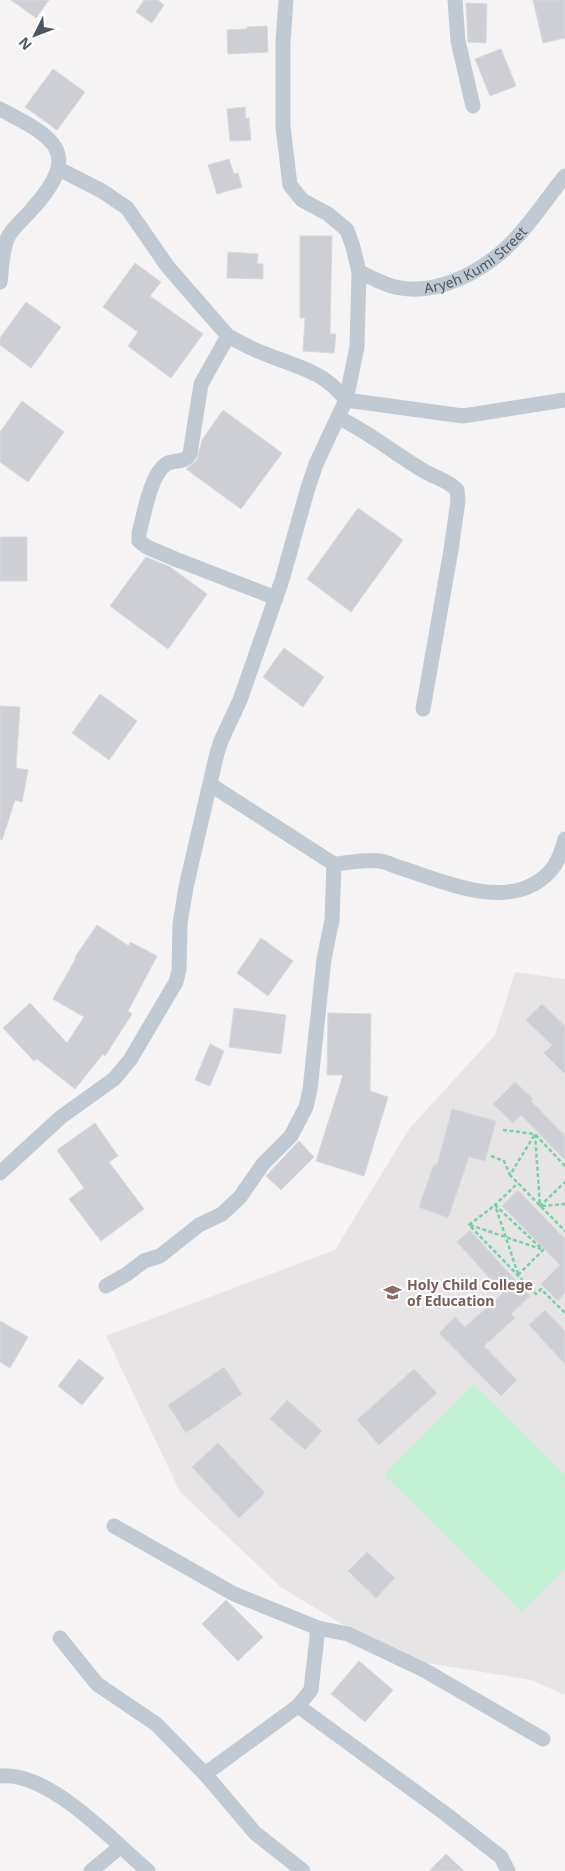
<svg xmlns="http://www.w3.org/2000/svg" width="565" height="1871" font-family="'Noto Sans',sans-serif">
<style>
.education{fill:#e6e4e5}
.green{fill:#c3f1d5}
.building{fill:#cdcfd5;stroke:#d7d9de}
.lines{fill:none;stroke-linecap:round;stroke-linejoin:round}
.path{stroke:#7ad0a6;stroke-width:2.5;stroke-dasharray:4 2.5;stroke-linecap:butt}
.minor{stroke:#c1cad2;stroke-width:15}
.labels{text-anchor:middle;stroke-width:4.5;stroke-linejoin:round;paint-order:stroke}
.street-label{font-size:14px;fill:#4a5661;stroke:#fff}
.education-label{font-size:14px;font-weight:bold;fill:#785e54;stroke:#fff;text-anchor:start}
</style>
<rect width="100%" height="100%" fill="#f5f3f3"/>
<path class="education" d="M515 972 565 979V1695L531 1680 397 1658 281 1587 180 1492 106 1336 335 1250 409 1129 495 1035Z"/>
<path class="green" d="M474 1384 565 1474V1569L522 1612 384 1475Z"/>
<path class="building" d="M11 0H49L36 18Z
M144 0H158L164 5 152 23 136 12Z
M533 0H565V38L543 43Z
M466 3 487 4 486 43 468 42Z
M267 26 268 52 228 54 227 30 247 29V27Z
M501 49 516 86 490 96 475 59Z
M53 69 85 92 57 130 25 107Z
M245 107 246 119 249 118 251 140 230 141 227 109Z
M229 159 234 174 238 173 242 187 217 194 208 165Z
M300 236H332L330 334H336L334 353 303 351 305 318H300Z
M228 252 258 254 257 264H263V279L227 278Z
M135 263 161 282 150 296 203 334 171 378 128 346 138 332 103 307Z
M26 302 61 327 31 368 0 345V338Z
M22 401 64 432 28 482 0 462V432Z
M223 410 282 453 241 509 186 469 197 460 202 440Z
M358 508 403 540 351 612 307 579Z
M0 537H27V581H0Z
M146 557 170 567 207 594 168 649 110 606Z
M284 648 324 677 303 707 263 677Z
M100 694 137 721 109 760 72 733Z
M0 706 20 707 16 768 28 770 22 802 15 800 2 840 0 839Z
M97 925 129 946 130 942 157 956 128 1011 132 1014 105 1056 103 1054 75 1089 37 1059 34 1061 3 1028 30 1003 67 1043 84 1017 53 999 76 958 75 957Z
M261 938 293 961 268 996 237 973Z
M542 1004 565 1026V1074L544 1053 552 1045 526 1020Z
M234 1008 286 1015 281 1054 229 1047Z
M328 1013 371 1014 370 1091 388 1097 364 1176 316 1161 343 1075H327Z
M210 1044 224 1051 210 1086 195 1080Z
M515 1082 533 1099 531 1101 565 1136V1160L521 1115 513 1123 493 1104Z
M452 1109 496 1121 485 1161 469 1157 448 1218 419 1207 434 1164 437 1165Z
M95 1123 118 1156 109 1162 144 1209 101 1241 69 1199 84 1188 57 1150Z
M299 1141 314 1157 281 1190 266 1176Z
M518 1190 565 1239V1293L558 1301 541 1284 560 1265 502 1206Z
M470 1230 530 1296 511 1314 515 1318 484 1346 517 1380 501 1396 439 1333 455 1317 465 1327 503 1293 457 1242Z
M545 1310 565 1331V1364L529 1325Z
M0 1321 28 1337 10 1368 0 1362Z
M79 1359 104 1378 82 1405 58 1386Z
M224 1367 242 1394 186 1433 168 1405Z
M414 1369 437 1393 379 1445 357 1420Z
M287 1400 322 1431 305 1450 270 1419Z
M218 1443 265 1493 239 1518 192 1467Z
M367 1552 395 1578 376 1598 348 1571Z
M226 1600 263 1637 238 1661 202 1624Z
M359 1661 393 1690 365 1722 331 1694Z
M446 1854 464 1871H429Z"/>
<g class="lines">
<path class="path" d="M503 1130 535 1134 540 1206 565 1182
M491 1156 504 1161 510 1175
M565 1166 535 1134 510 1175 565 1231
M542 1206 565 1204
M470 1225 541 1249
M518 1274 495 1205 518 1183
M518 1275 543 1250 495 1205 469 1225 536 1294 541 1289 565 1313"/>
<g class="minor">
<path d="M455 0 458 41 473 106"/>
<path d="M0 109C54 137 83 152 33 208 26 217 14 226 8 237 2 250 2 267 0 282"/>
<path d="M59 169 102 191 127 208 168 267 228 336"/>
<path id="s1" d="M359 272C371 277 383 284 395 287 438 297 486 270 515 239 533 220 548 197 565 176"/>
<path d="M339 418C369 432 395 454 424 471 436 478 448 480 457 490L458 501 451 550 423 709"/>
<path d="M276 598 175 559 147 547 139 541V533C144 516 150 475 166 464 174 459 184 464 190 454L201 384 228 336C240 342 251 349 263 353 296 367 323 370 346 400L463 416 565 400"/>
<path d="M334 864C347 863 367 859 380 861 387 862 394 866 401 868 439 880 495 906 534 884 552 874 560 860 565 839"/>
<path d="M0 1173 61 1117 114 1079 130 1060 176 982 179 970 180 924 186 887 217 753 221 741 240 700 282 580 307 491 316 464 346 400 357 347 359 272 353 247 347 230 328 214 302 200 290 185 283 127V42L286 0"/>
<path d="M106 1286 127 1274 144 1261 160 1256 199 1225 222 1214 240 1197 263 1164 291 1136 306 1107 310 1090 324 959 332 920 334 864 211 785"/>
<path d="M114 1526 234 1594 318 1628 348 1634 424 1670 543 1739"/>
<path d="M60 1638 97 1684 156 1724 205 1774 255 1833 303 1871"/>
<path d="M298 1706 443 1812 501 1857 508 1871"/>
<path d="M205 1774 298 1706 311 1690 318 1628"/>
<path d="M0 1776C48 1770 113 1841 148 1871"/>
<path d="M91 1871 120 1847"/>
</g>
</g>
<defs>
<symbol id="university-bare" viewBox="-9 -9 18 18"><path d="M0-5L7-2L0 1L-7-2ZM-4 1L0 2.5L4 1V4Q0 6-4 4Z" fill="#8d6e63" stroke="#fff" stroke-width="2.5" paint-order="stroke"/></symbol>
</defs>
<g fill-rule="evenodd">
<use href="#university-bare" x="380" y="1280" width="25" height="25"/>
</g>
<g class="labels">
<g class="street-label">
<text dy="5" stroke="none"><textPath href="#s1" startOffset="128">Aryeh Kumi Street</textPath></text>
</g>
<g class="education-label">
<text x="407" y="1290">Holy Child College<tspan x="407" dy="16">of Education</tspan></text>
</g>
</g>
<g transform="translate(35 35) rotate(228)" stroke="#ffffff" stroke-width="4" paint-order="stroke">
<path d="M0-4L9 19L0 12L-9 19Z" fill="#4a5661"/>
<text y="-8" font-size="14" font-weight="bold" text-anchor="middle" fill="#4a5661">N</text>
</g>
</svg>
